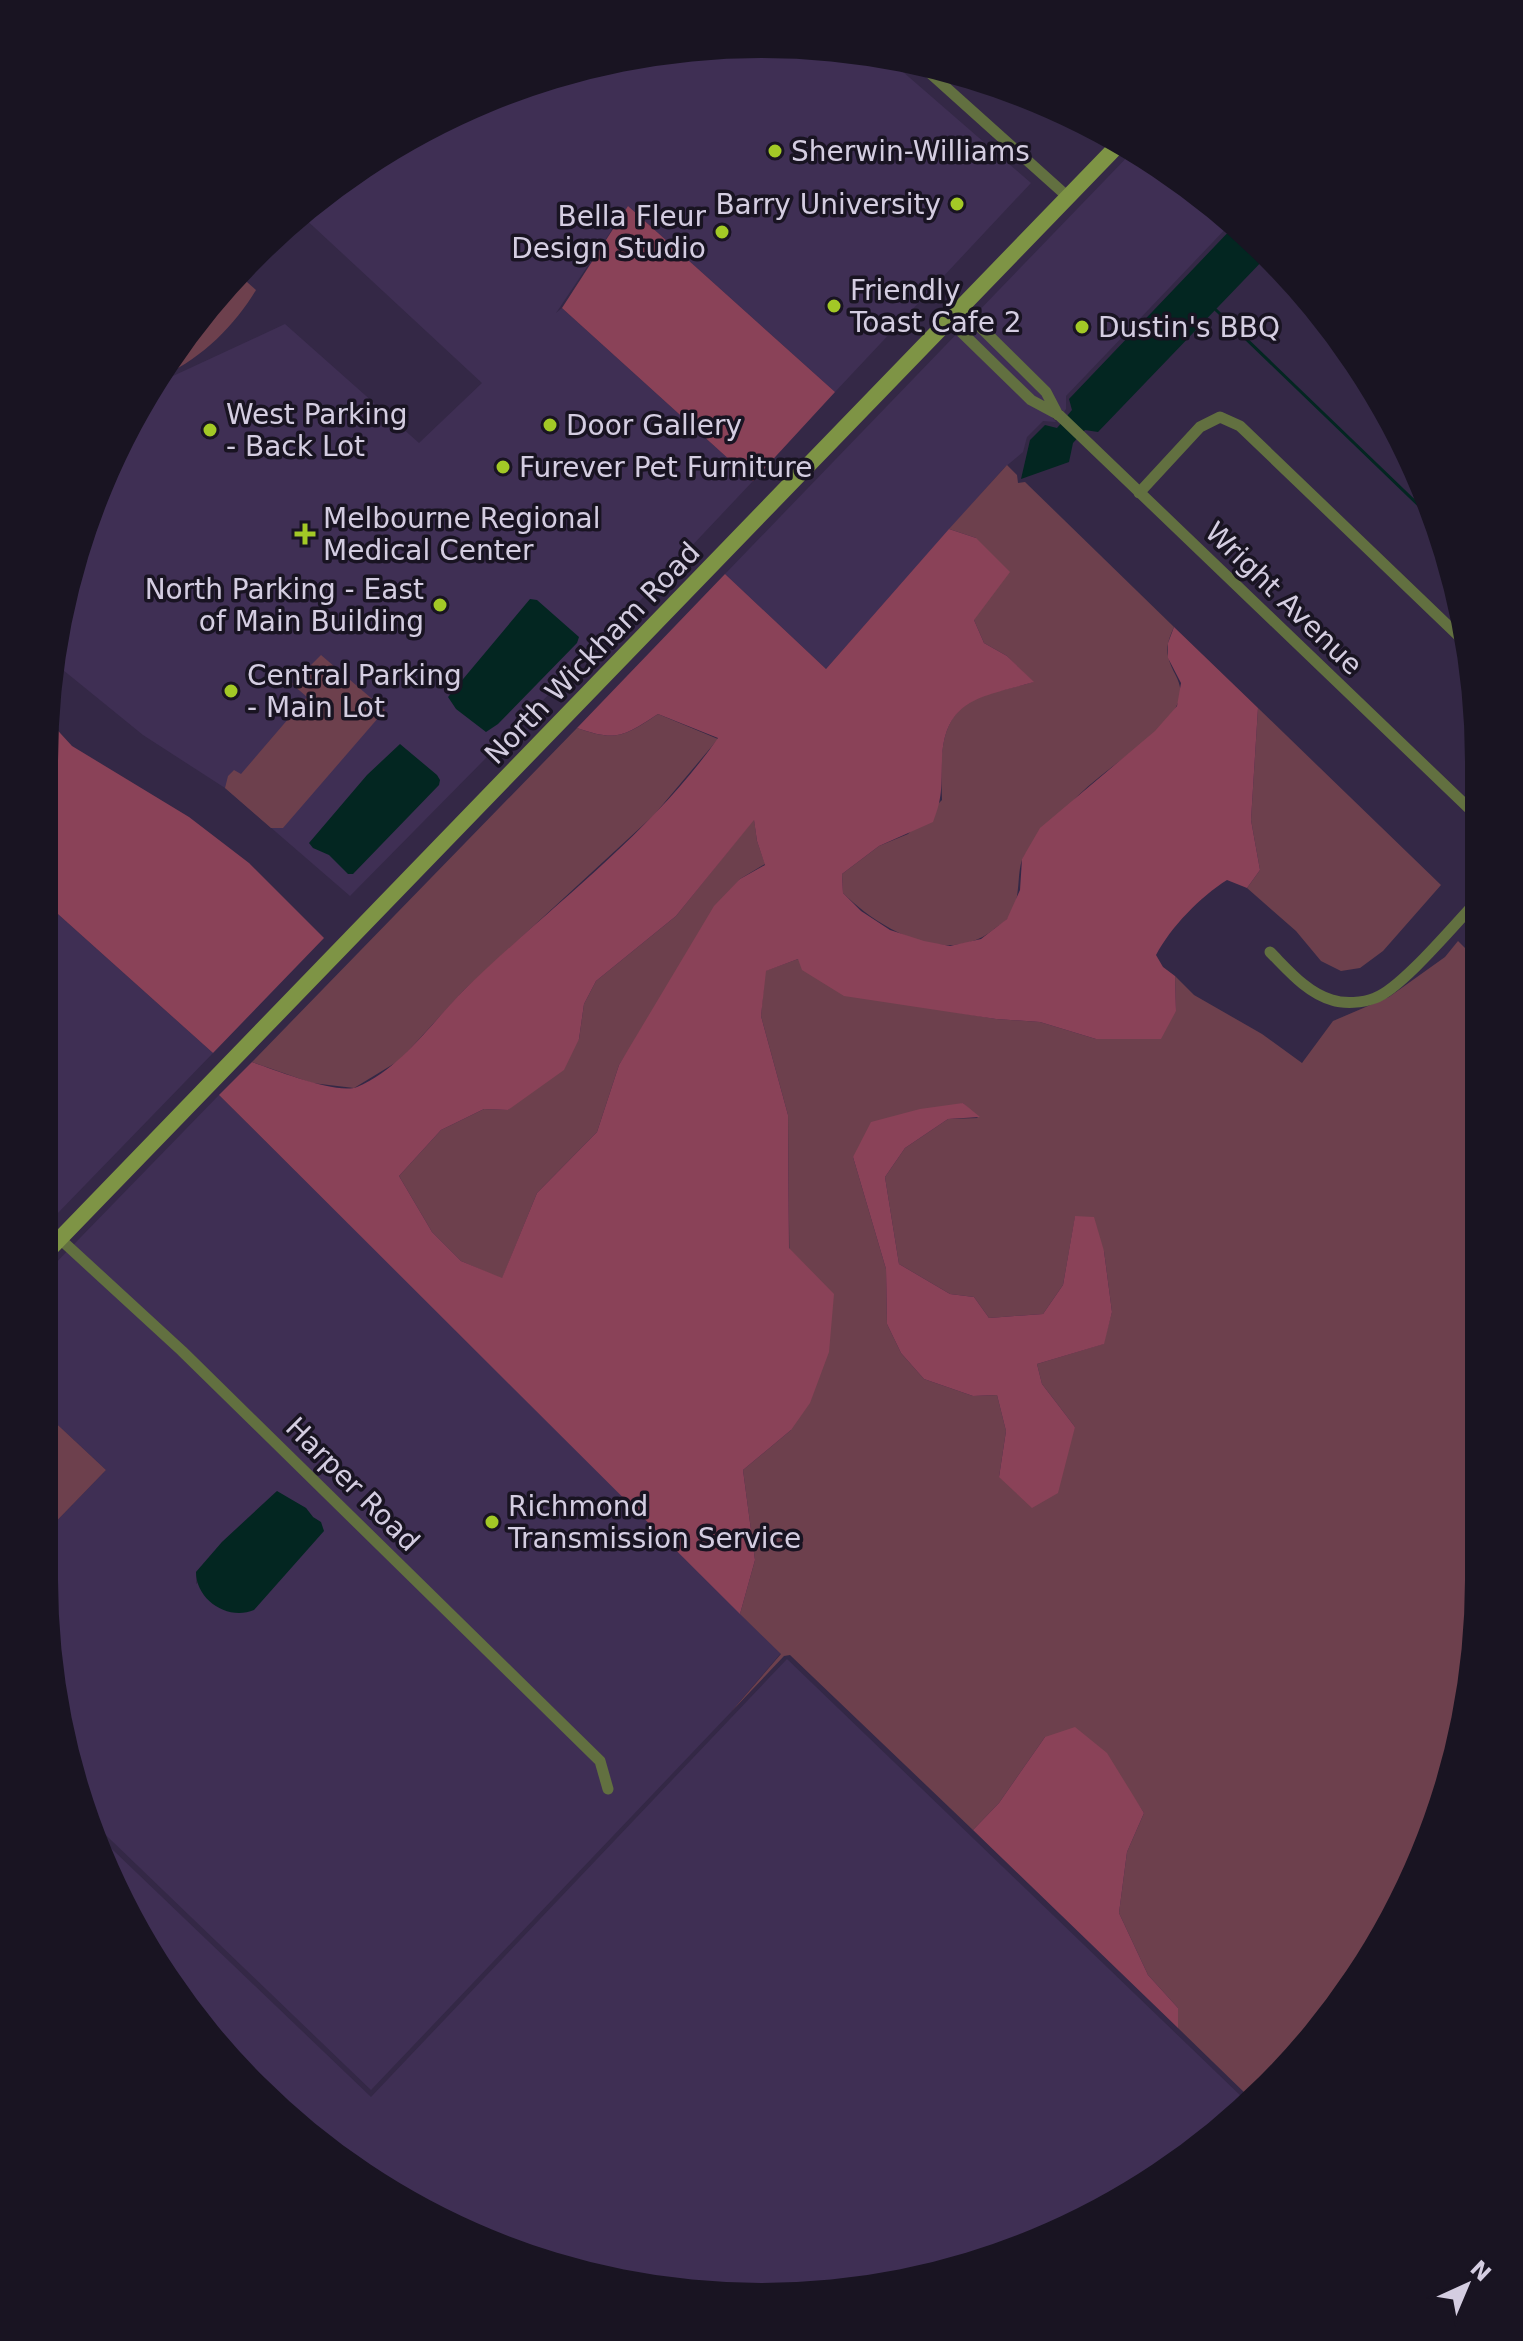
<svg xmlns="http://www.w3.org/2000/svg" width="1523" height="2341" font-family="'DejaVu Sans',sans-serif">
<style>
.built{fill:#3f2f54;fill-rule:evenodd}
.green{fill:#6d404d;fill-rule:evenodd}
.forest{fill:#8a4258;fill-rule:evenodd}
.water{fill:#032621}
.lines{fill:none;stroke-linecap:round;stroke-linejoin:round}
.stream{stroke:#032621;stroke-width:3}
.minor{stroke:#627040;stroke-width:11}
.secondary{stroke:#7e9445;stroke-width:16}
.poi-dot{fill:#a3c926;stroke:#191422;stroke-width:3}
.labels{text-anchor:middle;stroke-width:7;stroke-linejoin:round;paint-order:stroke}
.poi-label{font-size:28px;fill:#d4cde1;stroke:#191422;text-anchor:start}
.street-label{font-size:28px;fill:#d4cde1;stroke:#191422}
</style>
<rect width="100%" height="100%" fill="#342846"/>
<path class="built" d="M715 46 856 50 887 58 1031 183 835 392 628 206 556 313 562 308 753 481 619 623 350 896 225 788 143 735 52 661 118 445 160 382 285 324 419 443 482 383 301 215 325 192 445 118 576 68Z
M1134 150 1233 221 1066 396V409L1064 412 1059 407 1051 416 1056 422 1043 421 1027 437 1023 452 1004 468 826 669 725 574Z
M49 906 213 1053 55 1216 47 1208Z
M219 1095 781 1653 731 1712 371 2090 85 1815 44 1580V1534L106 1470 45 1413 46 1273ZM276 1492 306 1508 313 1517 196 1584V1572L222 1542Z
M787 1659 1244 2099 1121 2201 947 2273 715 2295 487 2243 324 2148 165 1978 91 1829 371 2097Z"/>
<path class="green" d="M238 274 256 290C235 325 203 357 165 375L222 288Z
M1007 465 1017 475 1018 483 1025 482 1174 627C1170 636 1166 645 1168 656 1172 676 1188 684 1176 707 1160 737 1099 772 1073 801 1063 812 1026 849 1022 860 1016 878 1022 899 1008 918 1004 923 997 926 993 930 946 967 879 929 843 893L842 874 879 846 908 834 942 800C941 758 936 711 985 695 1001 689 1018 687 1033 682L1007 656 984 643 974 620 976 538 949 529Z
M321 655 385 710 283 828H271L225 788 228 776 234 770 241 774 307 697 292 684Z
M1258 708 1441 885 1383 951 1360 968 1341 971 1321 961 1296 931 1247 888 1260 870 1251 820Z
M658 714 718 739 654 815 464 990 400 1060 354 1088 312 1083 252 1062 577 728C616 742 625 736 658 714Z
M754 819 757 841 765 864 740 879 619 1065 597 1132 537 1193 502 1279 461 1261 432 1232 399 1176 441 1130 484 1109 508 1110 579 1039 584 1004 596 981 676 916Z
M1458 941 1476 959 1473 1674 1405 1896 1301 2053 1248 2096 1178 2028V2008L1148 1975 1119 1913 1127 1852 1144 1813 1130 1792 1045 1737 999 1803 973 1830 790 1655 784 1656 731 1712 781 1654 740 1614 755 1560 743 1470 791 1430 788 1115 761 1016 765 971 798 959 955 1012 996 1019 1040 1022 1096 1039 1176 1011 1175 976 1194 995 1262 1034 1302 1063 1333 1021 1389 997 1445 957ZM963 1103 978 1118 948 1119 905 1148 885 1177 899 1264 950 1294 974 1297 989 1318 1043 1314 1063 1285 1075 1217 1104 1251 1112 1312 1103 1344 1037 1364 1042 1384 1075 1427 999 1477 1006 1431 997 1395 973 1396 924 1379 901 1353 887 1324 886 1269 853 1157Z
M45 1413 106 1470 44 1534Z"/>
<path class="forest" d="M628 206 835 392 753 481 562 308Z
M949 529 976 538 1010 572 974 620 984 643 1007 656 1034 682C983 697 944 697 942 761 941 787 943 797 933 822L879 846 842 874 843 893 861 911 890 930 924 941 950 946 981 939 1007 919 1020 890 1022 859 1040 828 1155 731 1177 706 1181 683 1168 658V643L1174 627 1258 708 1251 820 1260 870 1247 888 1227 880C1200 897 1171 927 1156 955L1163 967 1175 976 1176 1011 1161 1039H1096L1040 1022 996 1019 844 996 802 970 798 959 766 971 761 1016 788 1115 789 1248 834 1294 829 1352 810 1403 791 1430 743 1470 755 1560 740 1614 219 1095 252 1062C273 1069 337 1095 357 1087 402 1068 431 1023 464 990 549 907 649 836 718 738L658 714C624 736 617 742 577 728L725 574 826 669ZM754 820 757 841 765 865 740 879 714 906 619 1065 597 1132 537 1193 502 1278 461 1261 432 1232 399 1176 441 1130 484 1109 508 1110 564 1070 579 1039 584 1004 596 981 676 916Z
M50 722 72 746 189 817 249 863 324 938 213 1053 49 906Z
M963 1103 980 1117 948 1119 905 1148 885 1177 899 1264 950 1294 974 1297 989 1318 1043 1314 1063 1285 1075 1216 1094 1217 1104 1251 1112 1312 1104 1344 1037 1364 1042 1384 1075 1427 1058 1493 1032 1508 999 1477 1006 1431 997 1395 973 1396 924 1379 901 1353 887 1324 886 1269 853 1157 871 1122 920 1109Z
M1075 1727 1107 1753 1144 1813 1127 1852 1119 1913 1148 1975 1178 2008V2028L973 1830 999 1803 1045 1737Z"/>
<path class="water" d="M1236 224 1267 256 1098 432 1085 430 1073 443 1069 462 1021 479 1030 440 1045 425 1057 428 1072 410 1069 399Z
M530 599 537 600 579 637 577 643 498 724 486 732 456 709 448 697Z
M400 744 437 775 440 780 439 785 353 874H348L329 855 313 848 309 843 367 775Z
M277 1491 306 1508 313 1517 321 1522 324 1531 254 1610C228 1621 196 1600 196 1572L222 1542Z"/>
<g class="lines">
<path class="stream" d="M1216 310 1433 519"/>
<path class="minor" d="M921 65 1068 197
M449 116 453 115
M961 308 1046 392 1058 415
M949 320 1031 400 1059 415 1477 816
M1139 493 1200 427 1220 417 1240 426 1465 642
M1270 952C1288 970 1307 993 1332 1000 1344 1004 1363 1003 1375 998 1401 989 1455 924 1477 901
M46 1226 182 1351 600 1761 608 1789"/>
<path class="secondary" d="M46 1253 1122 141"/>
</g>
<g class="poi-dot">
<circle cx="775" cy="151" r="8"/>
<circle cx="957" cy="204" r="8"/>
<circle cx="722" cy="232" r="8"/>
<circle cx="834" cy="306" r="8"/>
<circle cx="1082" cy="327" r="8"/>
<circle cx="550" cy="425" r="8"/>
<circle cx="210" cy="430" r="8"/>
<circle cx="503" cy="467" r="8"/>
<path d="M301 522h8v8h8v8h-8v8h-8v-8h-8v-8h8z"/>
<circle cx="440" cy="605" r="8"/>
<circle cx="231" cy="691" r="8"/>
<circle cx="492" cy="1522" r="8"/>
</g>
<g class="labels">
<g class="poi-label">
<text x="791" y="161">Sherwin-Williams</text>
<text x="941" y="214" text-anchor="end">Barry University</text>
<text x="706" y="226" text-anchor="end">Bella Fleur<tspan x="706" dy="32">Design Studio</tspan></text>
<text x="850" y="300">Friendly<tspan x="850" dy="32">Toast Cafe 2</tspan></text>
<text x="1098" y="337">Dustin's BBQ</text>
<text x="226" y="424">West Parking<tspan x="226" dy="32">- Back Lot</tspan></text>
<text x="566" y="435">Door Gallery</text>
<text x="519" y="477">Furever Pet Furniture</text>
<text x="323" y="528">Melbourne Regional<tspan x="323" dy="32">Medical Center</tspan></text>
<text x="424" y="599" text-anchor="end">North Parking - East<tspan x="424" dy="32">of Main Building</tspan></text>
<text x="247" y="685">Central Parking<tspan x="247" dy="32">- Main Lot</tspan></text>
<text x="508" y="1516">Richmond<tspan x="508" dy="32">Transmission Service</tspan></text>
</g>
<g class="street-label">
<text transform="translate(1284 598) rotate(44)" y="10">Wright Avenue</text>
<text transform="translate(592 653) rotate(-46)" y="10">North Wickham Road</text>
<text transform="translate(353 1484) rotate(45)" y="10">Harper Road</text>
</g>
</g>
<path d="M0 0H1523V2341H0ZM761 58H762A703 703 0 0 1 1465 761V1580A703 703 0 0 1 762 2283H761A703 703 0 0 1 58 1580V761A703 703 0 0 1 761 58Z" fill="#191422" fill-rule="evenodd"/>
<g transform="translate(1467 2285) rotate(44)" stroke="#191422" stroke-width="6" paint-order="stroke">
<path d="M0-6L14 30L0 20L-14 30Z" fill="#d4cde1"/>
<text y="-12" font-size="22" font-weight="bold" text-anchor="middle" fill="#d4cde1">N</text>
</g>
</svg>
